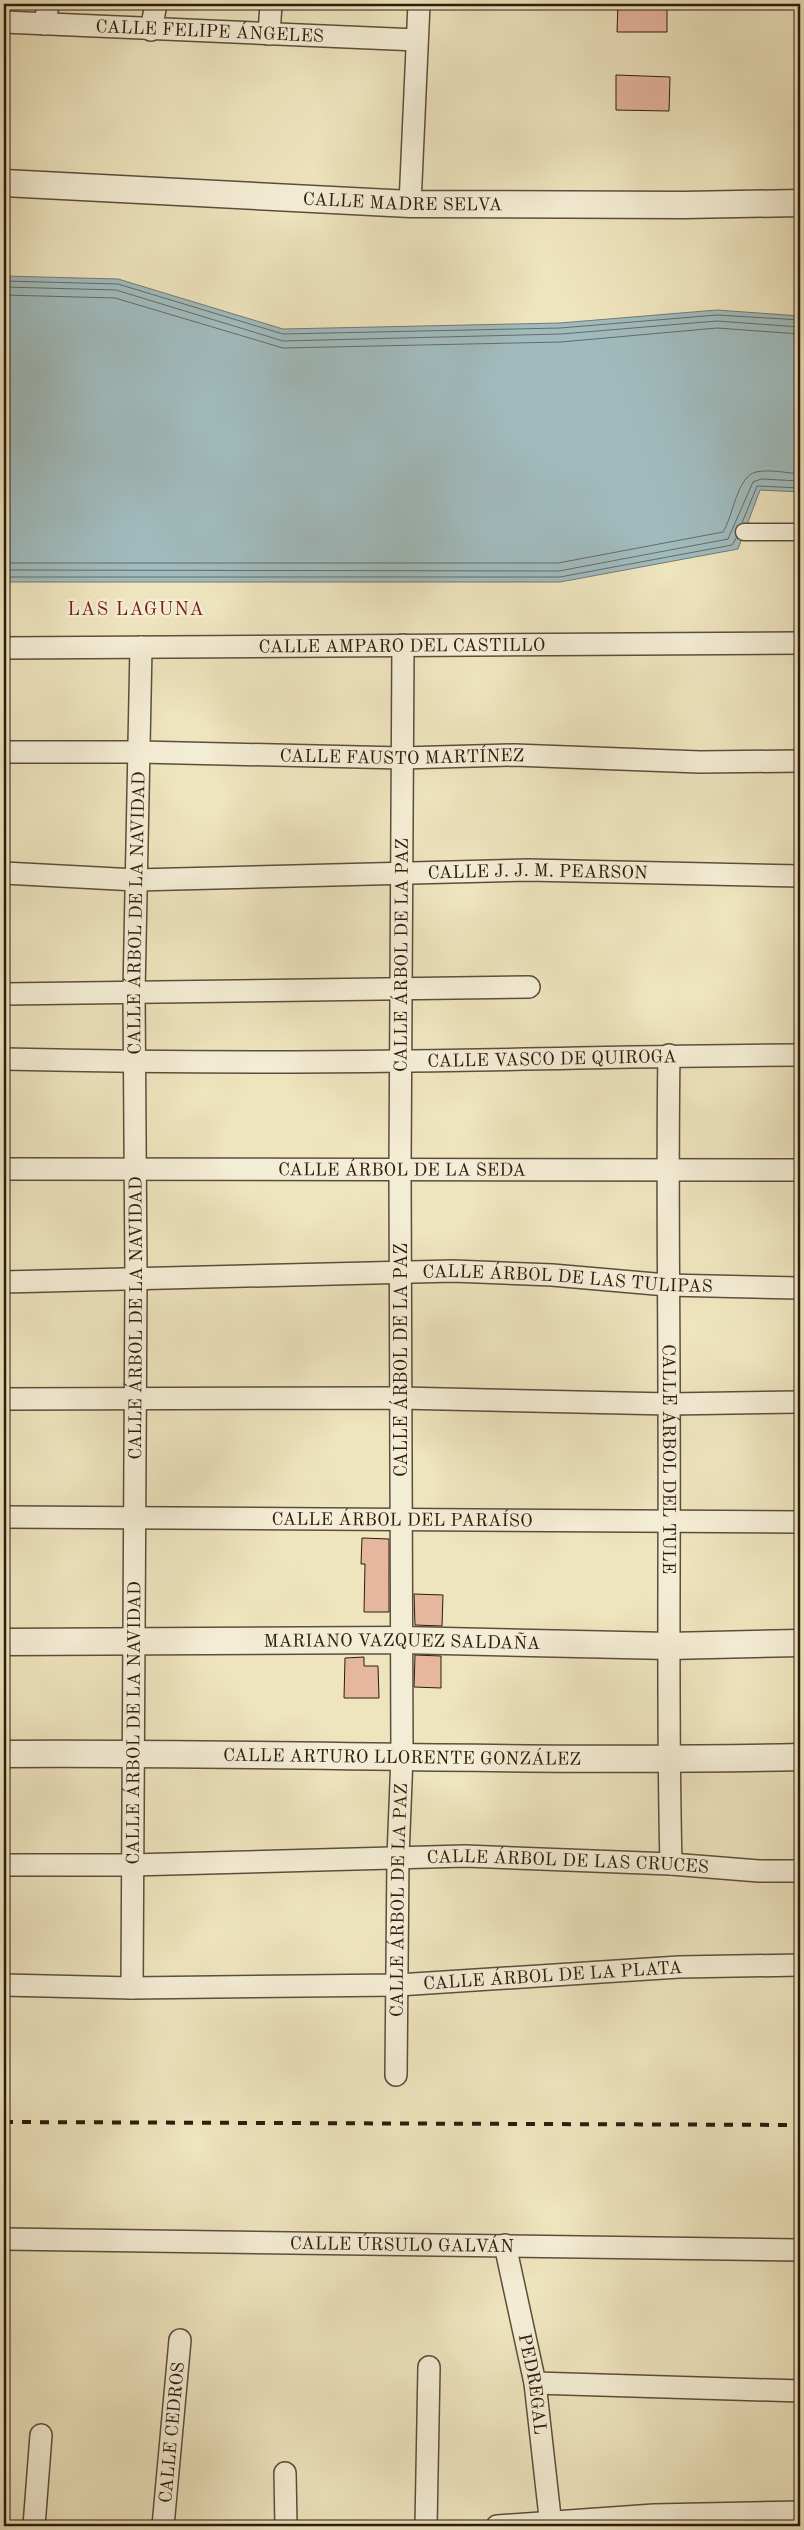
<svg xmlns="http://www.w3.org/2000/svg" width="804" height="2530" font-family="'Old Standard TT',serif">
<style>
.water{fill:#a0bbbd;stroke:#727b77}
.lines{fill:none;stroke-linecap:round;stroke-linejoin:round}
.shore{stroke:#666c66;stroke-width:1}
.building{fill:#e7b69e;stroke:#2c1c0f}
.pedestrian-casing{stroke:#5c4e3b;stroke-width:19}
.minor-casing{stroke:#5c4e3b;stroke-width:24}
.tertiary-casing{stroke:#5c4e3b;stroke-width:29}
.pedestrian{stroke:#f4edd5;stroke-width:16}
.minor{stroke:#f4edd5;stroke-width:21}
.tertiary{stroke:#f4edd5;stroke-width:26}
.rail{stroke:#2c1c0f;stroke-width:4;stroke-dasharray:9 9;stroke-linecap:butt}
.labels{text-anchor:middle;stroke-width:4.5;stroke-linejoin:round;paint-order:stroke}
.street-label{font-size:18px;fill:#2c1c0f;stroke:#f4edd5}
.neighbourhood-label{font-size:19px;letter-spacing:1px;fill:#7a1f14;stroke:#f4edd5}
</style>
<rect width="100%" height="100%" fill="#eee4be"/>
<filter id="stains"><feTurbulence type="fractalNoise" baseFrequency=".004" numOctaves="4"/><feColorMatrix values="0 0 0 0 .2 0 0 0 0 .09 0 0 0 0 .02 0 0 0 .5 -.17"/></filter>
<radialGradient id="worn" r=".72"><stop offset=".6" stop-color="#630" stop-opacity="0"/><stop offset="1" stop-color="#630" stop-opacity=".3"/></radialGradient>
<path class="water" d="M4 276 118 279 283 329 560 323 717 310 800 316V492L760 490 738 549 560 582H4Z"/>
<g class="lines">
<path class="shore" d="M4 281 118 284 283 334 560 328 717 315 800 320
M4 287 116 290 283 341 561 334 717 321 800 327
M4 295 115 298 283 348 561 342 717 328 800 334
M742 523 757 486 800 488
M4 563H558L723 532C733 517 737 476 756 472 770 469 787 473 800 474
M4 570 559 571 728 539 753 482 761 479 800 481
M4 577H560L732 545 737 537"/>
</g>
<path class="building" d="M618 4H667V32H617Z
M616 75 670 77 669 111 616 110Z
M362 1538 389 1539V1612H364L365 1564H361Z
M414 1594 443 1595 442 1626 415 1625Z
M415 1655 441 1656V1688L414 1687Z
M364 1657V1666H378L379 1698H344L345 1658Z"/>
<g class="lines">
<defs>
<path id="pedestrian" d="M744 532H800"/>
<g id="minor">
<path id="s1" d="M4 22 417 40"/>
<path d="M45 24 48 4"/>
<path d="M151 30 156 4"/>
<path d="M269 34 271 4"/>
<path d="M410 204 419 4"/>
<path id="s2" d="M4 648 800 643"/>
<path id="s3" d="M4 752H140L402 758 514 755 700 762 800 761"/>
<path id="s4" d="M4 873 136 880 528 870 800 876"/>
<path d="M4 994 529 987"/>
<path id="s5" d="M669 1055C667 1172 669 1288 669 1404 670 1558 667 1711 671 1864"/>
<path id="s6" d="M4 1059C136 1062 268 1063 400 1061 533 1060 667 1055 800 1055"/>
<path id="s7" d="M4 1169 800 1170"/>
<path id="s8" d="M4 1282 453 1271 552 1275 667 1285 800 1288"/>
<path d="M4 1399 400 1398 669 1404 800 1402"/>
<path id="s9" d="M4 1517 800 1522"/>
<path id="s10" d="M4 1865H131L465 1856 671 1864 759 1871H800"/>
<path id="s11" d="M4 1985 132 1988 398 1985 679 1967 800 1965"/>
<path id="s12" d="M132 1988 136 1277 134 992 141 647"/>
<path id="s13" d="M396 2075 398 1857 402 1756 400 1170 403 645"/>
<path id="s14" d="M4 2239 800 2250"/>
<path id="s15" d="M505 2245 535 2383 551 2526"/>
<path d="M535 2383 800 2391"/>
<path d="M285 2473 286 2526"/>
<path d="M34 2526 41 2435"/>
<path id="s16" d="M163 2526 180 2340"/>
<path d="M426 2526 429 2367"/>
<path d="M497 2526 654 2515 800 2512"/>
</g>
<g id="tertiary">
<path id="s17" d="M4 183 410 204 684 205 800 203"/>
<path id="s18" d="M4 1642 402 1640 669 1646 800 1643"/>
<path id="s19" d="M4 1754C269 1752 535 1763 800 1757"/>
</g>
</defs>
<use href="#pedestrian" class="pedestrian-casing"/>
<use href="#minor" class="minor-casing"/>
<use href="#tertiary" class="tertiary-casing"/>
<use href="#pedestrian" class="pedestrian"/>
<use href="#minor" class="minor"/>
<use href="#tertiary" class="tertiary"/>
<path class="rail" d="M4 2122 800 2125"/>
</g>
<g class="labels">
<g class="street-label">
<text dy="6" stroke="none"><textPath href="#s1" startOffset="206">CALLE FELIPE ÁNGELES</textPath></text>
<text dy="6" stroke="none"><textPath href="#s17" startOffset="399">CALLE MADRE SELVA</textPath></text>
<text dy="6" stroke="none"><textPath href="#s2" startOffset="398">CALLE AMPARO DEL CASTILLO</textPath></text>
<text dy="6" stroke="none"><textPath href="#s3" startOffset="398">CALLE FAUSTO MARTÍNEZ</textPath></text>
<text dy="6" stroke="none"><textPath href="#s4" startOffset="534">CALLE J. J. M. PEARSON</textPath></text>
<text dy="6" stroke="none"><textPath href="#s12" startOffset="1075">CALLE ÁRBOL DE LA NAVIDAD</textPath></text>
<text dy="6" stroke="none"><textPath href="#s13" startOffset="1120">CALLE ÁRBOL DE LA PAZ</textPath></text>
<text dy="6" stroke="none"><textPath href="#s6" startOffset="548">CALLE VASCO DE QUIROGA</textPath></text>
<text dy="6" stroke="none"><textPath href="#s7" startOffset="398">CALLE ÁRBOL DE LA SEDA</textPath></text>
<text dy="6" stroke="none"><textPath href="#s8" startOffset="564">CALLE ÁRBOL DE LAS TULIPAS</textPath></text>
<text dy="6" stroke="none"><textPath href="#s12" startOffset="670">CALLE ÁRBOL DE LA NAVIDAD</textPath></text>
<text transform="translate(401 1360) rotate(-90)" y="6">CALLE ÁRBOL DE LA PAZ</text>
<text dy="6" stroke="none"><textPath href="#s5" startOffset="404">CALLE ÁRBOL DEL TULE</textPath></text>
<text dy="6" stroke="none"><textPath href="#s9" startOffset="398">CALLE ÁRBOL DEL PARAÍSO</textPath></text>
<text dy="6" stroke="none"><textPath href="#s18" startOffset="398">MARIANO VAZQUEZ SALDAÑA</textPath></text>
<text dy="6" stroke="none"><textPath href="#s12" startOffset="265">CALLE ÁRBOL DE LA NAVIDAD</textPath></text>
<text dy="6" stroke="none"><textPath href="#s19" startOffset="398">CALLE ARTURO LLORENTE GONZÁLEZ</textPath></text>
<text dy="6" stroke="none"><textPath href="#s10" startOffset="564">CALLE ÁRBOL DE LAS CRUCES</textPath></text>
<text dy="6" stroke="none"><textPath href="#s13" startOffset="175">CALLE ÁRBOL DE LA PAZ</textPath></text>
<text dy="6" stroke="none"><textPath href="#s11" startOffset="549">CALLE ÁRBOL DE LA PLATA</textPath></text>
<text dy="6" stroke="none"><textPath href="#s14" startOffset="398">CALLE ÚRSULO GALVÁN</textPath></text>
<text dy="6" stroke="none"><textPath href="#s15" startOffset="142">PEDREGAL</textPath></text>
<text dy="6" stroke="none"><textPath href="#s16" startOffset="94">CALLE CEDROS</textPath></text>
</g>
<g class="neighbourhood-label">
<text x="136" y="615">LAS LAGUNA</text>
</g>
</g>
<rect width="804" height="2530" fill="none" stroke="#eee4be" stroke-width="20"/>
<rect x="5" y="5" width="794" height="2520" fill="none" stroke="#2c1c0f" stroke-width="2.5"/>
<rect x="10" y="10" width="784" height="2510" fill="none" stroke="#2c1c0f"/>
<rect width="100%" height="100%" filter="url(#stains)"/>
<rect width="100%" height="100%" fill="url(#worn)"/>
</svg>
